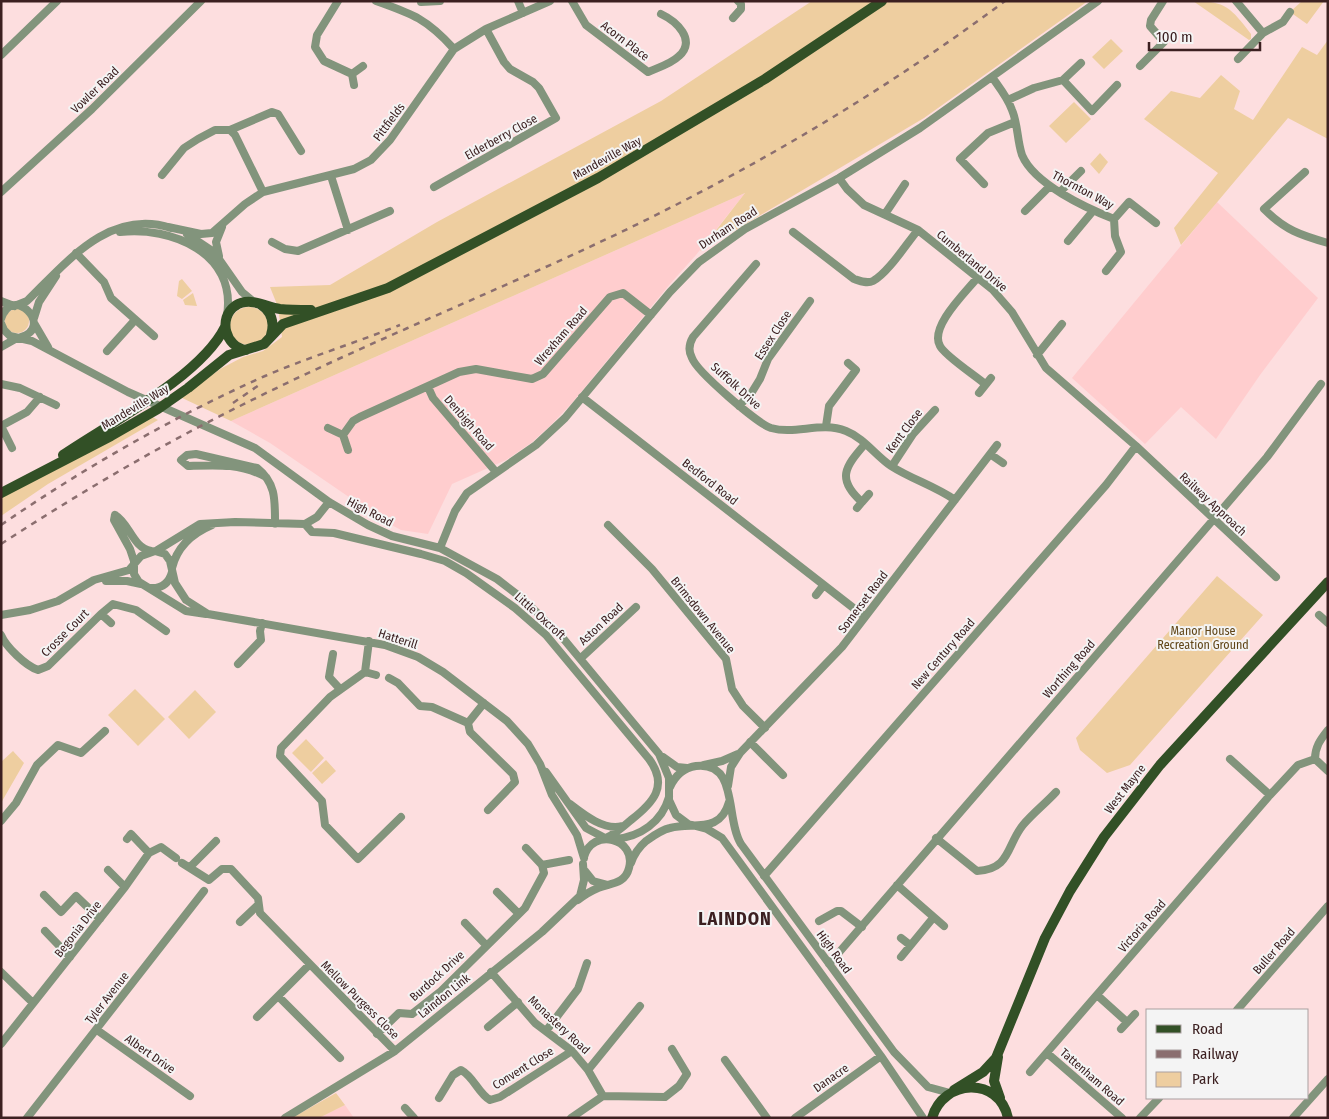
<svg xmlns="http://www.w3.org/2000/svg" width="1329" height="1119" font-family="'Fira Sans Condensed',sans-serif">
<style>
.built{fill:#ffcdce}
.green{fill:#eecea0}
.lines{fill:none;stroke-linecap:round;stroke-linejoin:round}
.minor{stroke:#82947c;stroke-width:8}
.major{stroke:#325026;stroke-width:10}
.rail{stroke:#8b6e6f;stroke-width:2.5;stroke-dasharray:6 6;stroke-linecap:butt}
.labels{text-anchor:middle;stroke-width:4;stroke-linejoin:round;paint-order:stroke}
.street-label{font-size:12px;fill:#3c2021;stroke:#f4f4f4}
.park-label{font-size:12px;fill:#604517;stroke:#f4f4f4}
.district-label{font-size:18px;font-weight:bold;letter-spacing:1px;fill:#3c2021;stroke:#f4f4f4}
</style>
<rect width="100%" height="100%" fill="#fddedf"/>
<path class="built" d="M745 193 696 255 670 284 572 403 551 425 531 443 506 460 452 484 428 534 401 530 384 521 270 443 231 421Z
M1217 202 1318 298 1260 375 1216 439 1181 407 1145 444 1072 378Z
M345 1105 354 1118H319Z"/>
<path class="green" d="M812 1H1088L924 118 700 251 745 193 231 421 180 397 222 368 243 357 263 351 282 337 278 307 270 287 330 285 437 222 661 101Z
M1193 1C1226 1 1231 8 1251 34V39L1249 40Z
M1302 1H1324L1307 24 1290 12Z
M1111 39 1123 51 1104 69 1092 57Z
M1328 40V139L1288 118 1181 245 1174 228 1218 173 1144 119 1171 91 1200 98 1221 75 1240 91 1234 109 1253 120 1302 47 1317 55Z
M1074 102 1091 119 1066 143 1049 126Z
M1100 153 1108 162 1099 174 1090 164Z
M182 279 192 291 182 299 177 296 179 281Z
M193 293 197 306 185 305 183 300Z
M230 326a19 19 0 1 1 38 0a19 19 0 1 1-38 0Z
M5 321a12 12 0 1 1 24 0a12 12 0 1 1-24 0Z
M151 416 158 420 48 484 1 516V493Z
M1217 576 1263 615 1130 765 1107 773 1080 750 1076 738Z
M135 689 165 719 138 746 108 715Z
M195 690 216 712 189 739 168 717Z
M306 739 324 758 311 772 292 753Z
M13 751 24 763 1 803V762Z
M326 760 336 771 322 784 312 773Z
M336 1093 345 1105 319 1118H292Z"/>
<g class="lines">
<path class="minor" d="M338 1 317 35 315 47 324 61 352 74
M376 1C413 14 427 19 454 49
M518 1 523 13
M572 1 586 25 648 72C657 68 671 64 679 56 697 40 676 21 661 14
M1236 1 1263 33
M421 2 440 1
M733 18 741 9V4L738 1
M1 55 57 1
M1238 59 1263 33 1283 22 1290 12
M1140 66 1164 42 1150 26 1151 20 1163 1
M992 77C999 87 1008 98 1012 110 1018 124 1017 140 1022 155 1034 184 1086 208 1114 219L1129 202 1156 223
M1063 80 1092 111 1117 85
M354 85 352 74 363 66
M1008 100 1034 88 1063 80 1081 63
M230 130 235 135 263 192
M1305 172 1264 209C1285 230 1300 235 1328 243
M162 175 184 148 198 139 215 130H230L272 112 278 114 301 151
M331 176 348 230
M839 178 847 189 864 205 918 230 992 289 1012 312 1046 368 1136 446 1276 577
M984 184 960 159 988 133 1015 122
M434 187 556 118 539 88 533 82 510 69 504 62 486 29
M1061 191 1081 171
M1 192 92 109 201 1
M1025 211 1049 187
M885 214 905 184
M168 227 201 234 212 233 245 204 263 192 354 169 371 160 390 140 454 49 486 29 550 1
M120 232C171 226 237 253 227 315
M793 232 854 279C860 281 867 284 873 281 888 273 907 243 918 230
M187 234 214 252 242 292 254 302
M1068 241 1093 211
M272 242 285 249 298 251 390 211
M76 253 104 282 111 298 154 336
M219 256 216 242 222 227
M756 264 693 337C689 344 688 351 692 358 697 372 757 423 771 428 796 435 821 421 846 431 864 438 876 456 891 466 911 479 935 486 955 500
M1106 271 1121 252 1115 236 1114 219
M978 277C966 292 929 327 940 346 945 356 976 376 985 384
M1 301 14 306
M17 305 27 301C66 263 109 208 171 228
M34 318 39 302 56 276
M1 319C12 283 55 327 21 337
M1 323 4 330 10 336 32 341 128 392 255 448 329 502 368 525 392 536 440 548 497 579 523 599 562 637 659 754 669 778V800L676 815 688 824 707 829 722 838 881 1056 923 1118
M34 323 48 347
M1 347 17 338
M107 351 135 320
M1037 355 1062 324
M1 384 20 388 56 405
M428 387 433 398 496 472
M979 393 991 378
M582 397 865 617
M739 406 752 392 760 379 768 359 810 301
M1 426 27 412 40 397
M1 426 12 448
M826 426 829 406 856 370 848 363
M328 428 343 435 353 421 360 417 459 372 476 369 532 379 543 374 610 297 623 293 651 315
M343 435 348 450
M990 454 1003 463
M892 466 913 434 935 410
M266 477C240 463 216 465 188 466L181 460 187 455 196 454 257 468C276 483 275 500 275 524
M862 502 869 494
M857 508 862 502C836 479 845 467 865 444
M115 515 114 520 130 549 134 561V574L139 582 186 611 206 614
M115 515C130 524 132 547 151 551
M305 524 312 532 334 533 421 554 445 561 466 573 515 608 546 635 649 759C669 786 653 803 631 820 623 827 615 834 606 838
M608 525 652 569 726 659 732 689 743 706 765 728
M440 548 455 511 467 493 536 445 565 418 670 292 699 262 745 229 839 178 920 128 1098 1
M156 551 200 524 235 522 305 524 317 517 329 502
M172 568C177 547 193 533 212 525
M106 581H127L141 584
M150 588C162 589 169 583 172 572
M816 595 823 586
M101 614 113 604 136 610 166 631
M1 615 30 610 58 601 94 580 129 570 141 556 155 551 165 554 170 561 175 583 186 600 208 614 385 645 418 657 443 672 507 721 528 744 540 764 552 795 577 835 584 858
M1319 615 1328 623
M1 635C6 647 26 666 38 670L48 666 101 614 111 623
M369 641 365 672 330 697 281 748 280 756 322 801 325 825 358 859 401 817
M333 654 329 677 340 689
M581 658 636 607
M238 664 261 640 260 631 262 623
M365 672 376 675
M389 678 398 683 420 706 432 707 468 723 470 732 513 774 515 782 488 810
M468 723 484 703
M750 742 783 775
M663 757 677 767 687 768
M1230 759 1270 795
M1315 759C1315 747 1320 740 1328 730
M1315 759 1328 771
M704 765 722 761 738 754
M546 772 586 828 605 838
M728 786 731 767 740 753 842 647 997 445
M670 787C675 776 683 768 696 766 739 761 725 819 741 844L894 1052 928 1087 950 1093
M570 804C583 814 604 831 622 826
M1 821 16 803 37 765 58 745 81 753 105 731
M936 838 977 871C1011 869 1006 846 1023 825 1033 813 1046 803 1056 792
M127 839 131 834 149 853
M615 839C640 837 662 822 669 797
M182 863 209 880 222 869H231L258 898 260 913 395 1051
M631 863C634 854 639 847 646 841 653 836 661 830 670 828 694 822 720 834 729 802
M542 865 569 860
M190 867 216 841
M108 870 125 887
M585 871 593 881 608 885
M764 876 1106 485 1136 446
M897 885 944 926
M497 892 519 914
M44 895 61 912 76 896 100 919
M578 900C584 895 591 891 598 888 611 883 625 884 629 868 637 838 592 827 584 857
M819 921 837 911H841L862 927
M240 922 258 905
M465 923 486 945
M45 931 70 957
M901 938 910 945
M901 957 933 918
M829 964 1213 520 1267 457 1321 384
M1 972 33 1003
M491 972 535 1023 572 1051 588 1070 603 1096 665 1097 679 1086 687 1074 672 1049
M1097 995 1127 1022
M278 996 340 1058
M1237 1010 1328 906
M257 1017 309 965
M488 1027 518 1002
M1121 1029 1135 1014
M97 1030 190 1096
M546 1031 578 989 587 963
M377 1034 399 1013 412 1014 440 992 525 908 544 873 542 865 526 848
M1 1044 125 887 149 853 161 847 176 858
M1047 1053 1122 1118
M725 1060 767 1118
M588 1070 640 1006
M1030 1072 1270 795 1298 765 1315 759
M439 1098 453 1075 461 1070C474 1077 478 1093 490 1100L500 1097 572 1051
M405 1108 414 1118
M27 1118 204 891
M285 1118 395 1051 542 932 580 896 584 880 583 864
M571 1118 603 1096
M795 1118 881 1056
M1140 1118 1159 1098
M1293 1118 1328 1079"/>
<path class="major" d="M260 304C271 311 275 322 271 335
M246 350C225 347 218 318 235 306 250 296 265 307 280 309 290 310 300 310 311 310
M63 455C110 423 201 376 225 327
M1 493 111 436 158 409 188 388 229 355 264 344 283 324 388 288 598 178 765 79 882 1
M998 1057 994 1081 1000 1098
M954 1090 983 1072 996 1058 1045 938 1070 891 1104 837 1160 765 1328 582
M932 1118C943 1079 999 1076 1008 1118"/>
<path class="rail" d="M233 403 262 383
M1 525C84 468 173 417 265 376 309 357 355 343 400 325
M1 544C78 494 157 447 240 406 375 338 517 284 652 217 776 155 894 84 1005 1"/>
</g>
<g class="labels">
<g class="street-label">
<text transform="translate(625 41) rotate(37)" y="4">Acorn Place</text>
<text transform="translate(95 90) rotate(-44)" y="4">Vowler Road</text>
<text transform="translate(389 122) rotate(-53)" y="4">Pittfields</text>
<text transform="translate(501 137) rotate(-29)" y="4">Elderberry Close</text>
<text transform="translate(607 158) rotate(-29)" y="4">Mandeville Way</text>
<text transform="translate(1083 190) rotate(28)" y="4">Thornton Way</text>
<text transform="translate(728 228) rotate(-33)" y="4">Durham Road</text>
<text transform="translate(972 261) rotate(40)" y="4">Cumberland Drive</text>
<text transform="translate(773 335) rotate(-57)" y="4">Essex Close</text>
<text transform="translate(561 336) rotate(-49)" y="4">Wrexham Road</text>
<text transform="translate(736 386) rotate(42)" y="4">Suffolk Drive</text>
<text transform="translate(135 407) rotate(-31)" y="4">Mandeville Way</text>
<text transform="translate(469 423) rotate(49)" y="4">Denbigh Road</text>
<text transform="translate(904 431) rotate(-53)" y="4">Kent Close</text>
<text transform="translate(710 482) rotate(38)" y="4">Bedford Road</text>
<text transform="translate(1213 504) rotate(43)" y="4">Railway Approach</text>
<text transform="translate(370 512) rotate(27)" y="4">High Road</text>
<text transform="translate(863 602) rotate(-53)" y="4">Somerset Road</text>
<text transform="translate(703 615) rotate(51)" y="4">Brimsdown Avenue</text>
<text transform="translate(540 616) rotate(42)" y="4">Little Oxcroft</text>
<text transform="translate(601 624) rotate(-43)" y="4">Aston Road</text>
<text transform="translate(65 633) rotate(-45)" y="4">Crosse Court</text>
<text transform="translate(398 639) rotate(18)" y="4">Hatterill</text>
<text transform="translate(943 654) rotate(-49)" y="4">New Century Road</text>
<text transform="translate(1069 669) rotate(-49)" y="4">Worthing Road</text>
<text transform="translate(1125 789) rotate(-52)" y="4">West Mayne</text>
<text transform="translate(1142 926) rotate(-49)" y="4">Victoria Road</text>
<text transform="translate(78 929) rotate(-52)" y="4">Begonia Drive</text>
<text transform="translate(1274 951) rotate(-49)" y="4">Buller Road</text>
<text transform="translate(834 952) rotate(54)" y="4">High Road</text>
<text transform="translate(437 976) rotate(-42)" y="4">Burdock Drive</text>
<text transform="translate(444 996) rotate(-39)" y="4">Laindon Link</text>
<text transform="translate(107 998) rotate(-52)" y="4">Tyler Avenue</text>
<text transform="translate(360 1000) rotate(45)" y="4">Mellow Purgess Close</text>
<text transform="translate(559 1025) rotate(43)" y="4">Monastery Road</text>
<text transform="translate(150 1054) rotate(35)" y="4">Albert Drive</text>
<text transform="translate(523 1068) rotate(-32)" y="4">Convent Close</text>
<text transform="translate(1092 1077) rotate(41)" y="4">Tattenham Road</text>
<text transform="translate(831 1078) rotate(-35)" y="4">Danacre</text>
</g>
<g class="park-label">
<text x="1203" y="635">Manor House<tspan x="1203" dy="14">Recreation Ground</tspan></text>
</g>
<g class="district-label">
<text x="735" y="925">LAINDON</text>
</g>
</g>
<rect width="1329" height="1119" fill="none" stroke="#3c2021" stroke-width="5"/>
<rect x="1146" y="1009" width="162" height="90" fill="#f4f4f4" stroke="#aa9fa0"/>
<rect x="1156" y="1025" width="25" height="8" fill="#325026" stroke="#aa9fa0"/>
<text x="1192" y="1034" font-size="15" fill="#3c2021">Road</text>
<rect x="1156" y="1050" width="25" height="8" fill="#8b6e6f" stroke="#aa9fa0"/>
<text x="1192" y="1059" font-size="15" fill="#3c2021">Railway</text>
<rect x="1156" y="1072" width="25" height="15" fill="#eecea0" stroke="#aa9fa0"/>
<text x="1192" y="1084" font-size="15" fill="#3c2021">Park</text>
<path d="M1149 42v8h111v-8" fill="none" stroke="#3c2021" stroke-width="2.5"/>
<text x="1156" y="42" font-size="15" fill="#3c2021" stroke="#f4f4f4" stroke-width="4" paint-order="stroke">100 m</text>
</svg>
